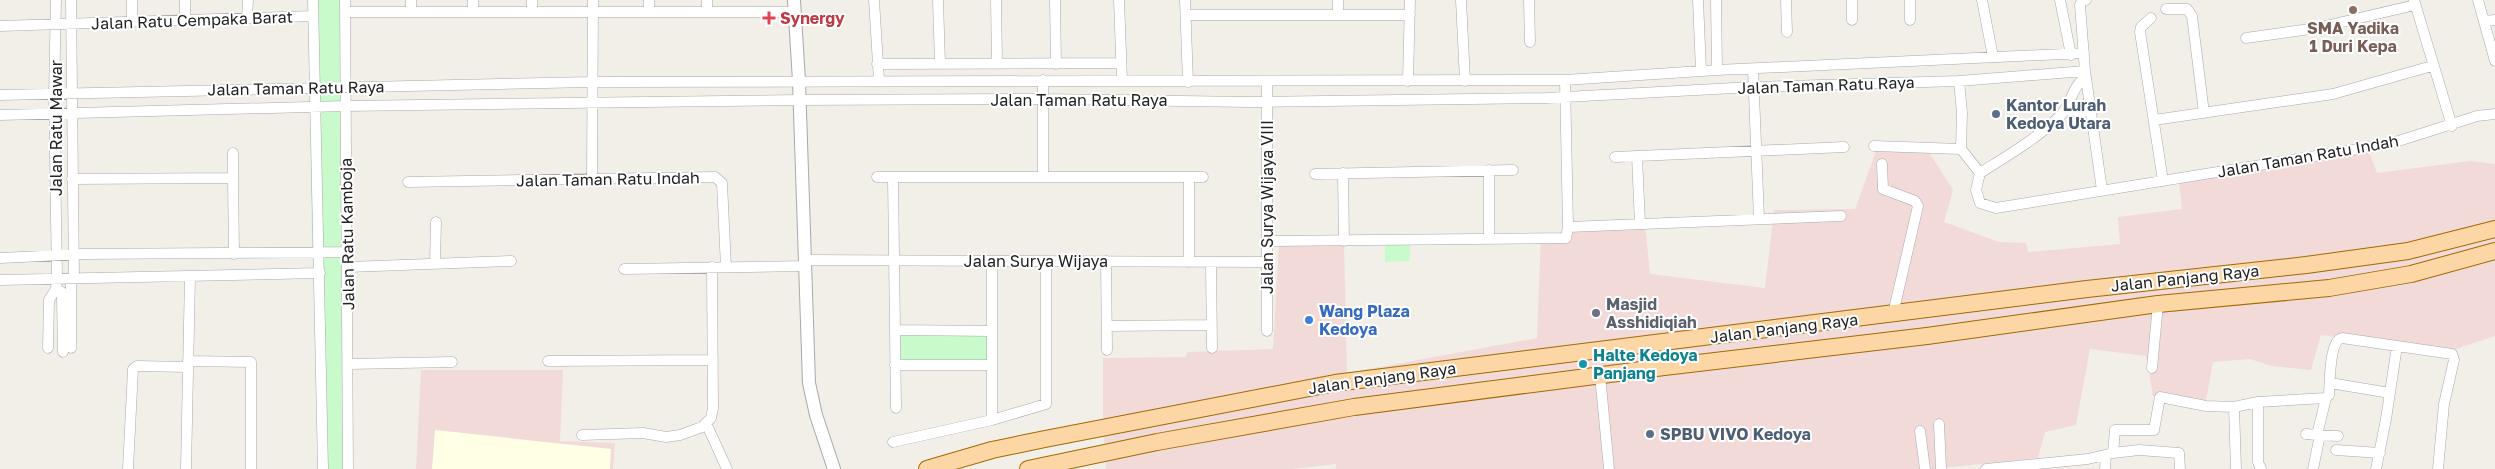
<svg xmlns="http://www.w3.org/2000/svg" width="2495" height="469" font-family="'Golos Text',sans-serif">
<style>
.commercial{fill:#f2dad9}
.education{fill:#ffffe5}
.park{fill:#c8facc}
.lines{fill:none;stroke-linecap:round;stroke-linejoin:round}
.minor-casing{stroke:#a9a9a9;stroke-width:11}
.tertiary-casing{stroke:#a9a9a9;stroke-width:14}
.primary-casing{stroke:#a06b00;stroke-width:18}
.minor{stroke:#fff;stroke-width:10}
.tertiary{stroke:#fff;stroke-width:12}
.primary{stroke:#fcd6a4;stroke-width:16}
.education-dot{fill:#8d6e63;stroke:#fff;stroke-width:2}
.health-dot{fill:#e0444e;stroke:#fff;stroke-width:2}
.service-dot{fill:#5c6f8a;stroke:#fff;stroke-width:2}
.worship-dot{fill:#6b7280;stroke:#fff;stroke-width:2}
.shop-dot{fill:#3f7fe0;stroke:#fff;stroke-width:2}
.culture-dot{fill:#0f9aa8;stroke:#fff;stroke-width:2}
.labels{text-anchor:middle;stroke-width:4;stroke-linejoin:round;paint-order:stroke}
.health-label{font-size:16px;font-weight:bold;fill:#be3a42;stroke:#fff;text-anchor:start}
.street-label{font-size:16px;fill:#222;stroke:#fff}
.education-label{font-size:16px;font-weight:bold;fill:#785e54;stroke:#fff}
.service-label{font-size:16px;font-weight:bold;fill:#4e5e75;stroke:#fff;text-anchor:start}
.worship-label{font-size:16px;font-weight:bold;fill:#5b616d;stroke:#fff;text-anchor:start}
.shop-label{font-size:16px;font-weight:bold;fill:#366cbe;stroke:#fff;text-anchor:start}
.culture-label{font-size:16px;font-weight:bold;fill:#0d838f;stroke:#fff;text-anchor:start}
</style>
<rect width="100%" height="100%" fill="#f2efe9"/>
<path class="commercial" d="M1879 143 1925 146 1953 190 1944 222 1999 242 2026 243 2028 252 2120 244 2118 217 2182 209 2178 173 2366 144 2377 173 2470 161 2495 164V336L2450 351 2321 335 2311 370 2271 366 2250 359 2213 362 2206 400 2153 396 2146 356 2090 349 2076 425 2045 432 2038 458 1932 469H1336V464L1293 469H1106L1103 420V358L1186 357 1187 352 1273 349 1279 242 1344 243 1347 373 1537 338 1541 235 1645 223 1650 274 1765 288 1774 210 1855 209Z
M421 370H563L560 441 615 443 613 469H416Z"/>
<path class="education" d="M435 430 611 449 610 469H432Z"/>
<path class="park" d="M308 0H345L346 469H321L312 248Z
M1385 235H1410V261L1385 262Z
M900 331 987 332V363L900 361Z"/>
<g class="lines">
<defs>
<path id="minor" d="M71 0 74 278
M313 0 323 469
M345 0 348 469
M874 0 879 80
M938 0 940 64
M996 0 997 64
M1055 0 1056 64
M1119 0 1122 81
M1185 0 1188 82
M1338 0V15
M1461 0 1465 81
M1529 0 1530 42
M1698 0 1701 71
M1716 0 1717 70
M1786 0 1787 32
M1852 0V20
M1910 0V20
M1982 0 1993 57
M2060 0 2071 55
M2086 0 2082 1 2080 5 2085 71 2102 190
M2414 0 2452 126
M2478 0 2495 61
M2166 9H2187L2192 16 2204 113
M345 12H795
M411 12V0
M473 12V0
M532 12V0
M649 12V0
M707 12V0
M1186 15H1410
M247 18 248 0
M2151 18 2141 27 2140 32 2163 181
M185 19V0
M132 21V0
M2484 21 2495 20
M0 26 313 16
M2246 38 2317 28 2415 5
M877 64 1121 63
M1753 69 1759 219
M2086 77C2072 86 2072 103 2061 115 2038 138 2007 156 1980 173L1976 190 1980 203 1996 208 2389 144 2477 116 2495 114
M1043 80V177
M1408 81 1410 0
M0 95 592 82 1565 80 1717 70 2084 53
M2065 110 2091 112
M0 115 346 106 799 100 1043 99 1250 102 1546 98 1753 87 1959 81 2085 71
M2154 120 2333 94 2432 66
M1874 146 1961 149 1962 113 1959 81
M1961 149 1980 173
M233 153V178
M1637 156 1640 224
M1615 157 1844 147
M1882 164 1883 189 1915 201 1918 206 1893 314
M1489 170V239
M1343 173 1344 241
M1315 174 1513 170
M877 177H1203
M893 177 896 408
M1189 177V262
M592 178 593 0
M72 179 233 178 234 254
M408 182 715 177 722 183 726 267
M1568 227 1841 216
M1267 241 1566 238 1568 227 1565 80
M0 258 83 254 348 252
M806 260 1267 262
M1106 261 1107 350
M1211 262 1212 348
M435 263 436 222
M348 267 511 261
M624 269 806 266
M0 280 320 273
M56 289 62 292V297L63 352
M1107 326 1211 325
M895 330 992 331
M1267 331V82
M48 348 49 300 56 289 57 278 54 94 56 0
M71 348V278
M188 361 251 362V469
M548 361 713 360
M349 364 452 362
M895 365H992
M2152 368 2158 304
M1600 375 1609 469
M2330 383 2390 393
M2258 402V462L2261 469
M2234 407 2236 469
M992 420V261
M706 423 727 469
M1939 424 1941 469
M1920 431 1925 469
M2306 434 2317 435 2326 398
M582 435 643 433 666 437 680 435 702 427 711 418 713 408 712 267
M2317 435 2338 436
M893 442 992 420 1046 404V261
M2336 450 2380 453
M2113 453 2115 430H2154L2160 397 2206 406 2234 407 2258 402 2326 398 2329 395C2330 383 2329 341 2342 338L2452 354 2454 360 2444 404 2438 469
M128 469 133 369 137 366 188 367
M186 469 190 276
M1986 469 2088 459 2113 453 2139 450 2179 453 2180 469
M2105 469 2106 455
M2313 469 2320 435
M2376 469 2386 419 2397 346"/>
<path id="tertiary" d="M794 0 799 81 809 383 816 415 834 469"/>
<path id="primary" d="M927 469 992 450 1045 439 1335 383 2087 289 2306 265 2408 251 2495 229
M1028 469 1157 442 1354 407 1664 367 1927 336 2158 304 2329 288 2411 274 2495 251"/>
</defs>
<use href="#minor" class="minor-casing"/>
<use href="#tertiary" class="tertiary-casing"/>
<use href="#primary" class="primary-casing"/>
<use href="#minor" class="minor"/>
<use href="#tertiary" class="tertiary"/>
<use href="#primary" class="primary"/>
</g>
<circle class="education-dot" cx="2353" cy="10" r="5"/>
<path class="health-dot" d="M766.5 10.5h5v5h5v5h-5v5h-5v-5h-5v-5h5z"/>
<g class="service-dot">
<circle cx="1996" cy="114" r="5"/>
<circle cx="1650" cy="434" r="5"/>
</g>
<circle class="worship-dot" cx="1596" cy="313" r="5"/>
<circle class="shop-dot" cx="1309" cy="320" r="5"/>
<circle class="culture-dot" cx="1583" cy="364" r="5"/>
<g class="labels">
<g class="health-label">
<text x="780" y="24">Synergy</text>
</g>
<g class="street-label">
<text transform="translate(192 20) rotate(-2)" y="6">Jalan Ratu Cempaka Barat</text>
<text transform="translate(1826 85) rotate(-2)" y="6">Jalan Taman Ratu Raya</text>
<text transform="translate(296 88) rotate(-1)" y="6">Jalan Taman Ratu Raya</text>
<text x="1079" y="106">Jalan Taman Ratu Raya</text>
<text transform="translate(56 128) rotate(-90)" y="6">Jalan Ratu Mawar</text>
<text transform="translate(2308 156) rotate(-10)" y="6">Jalan Taman Ratu Indah</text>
<text transform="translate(608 179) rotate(-1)" y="6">Jalan Taman Ratu Indah</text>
<text transform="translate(1267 207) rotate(-90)" y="6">Jalan Surya Wijaya VIII</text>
<text transform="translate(347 234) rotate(-91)" y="6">Jalan Ratu Kamboja</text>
<text x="1036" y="267">Jalan Surya Wijaya</text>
<text transform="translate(2185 278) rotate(-6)" y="6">Jalan Panjang Raya</text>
<text transform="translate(1784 328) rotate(-7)" y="6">Jalan Panjang Raya</text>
<text transform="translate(1382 378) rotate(-8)" y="6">Jalan Panjang Raya</text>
</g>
<g class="education-label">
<text x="2353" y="34">SMA Yadika<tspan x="2353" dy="18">1 Duri Kepa</tspan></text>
</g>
<g class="service-label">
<text x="2006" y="111">Kantor Lurah<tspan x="2006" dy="18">Kedoya Utara</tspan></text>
<text x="1660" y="440">SPBU VIVO Kedoya</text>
</g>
<g class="worship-label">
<text x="1606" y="310">Masjid<tspan x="1606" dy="18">Asshidiqiah</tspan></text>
</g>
<g class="shop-label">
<text x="1319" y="317">Wang Plaza<tspan x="1319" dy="18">Kedoya</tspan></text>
</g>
<g class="culture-label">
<text x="1593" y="361">Halte Kedoya<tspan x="1593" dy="18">Panjang</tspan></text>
</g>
</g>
</svg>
